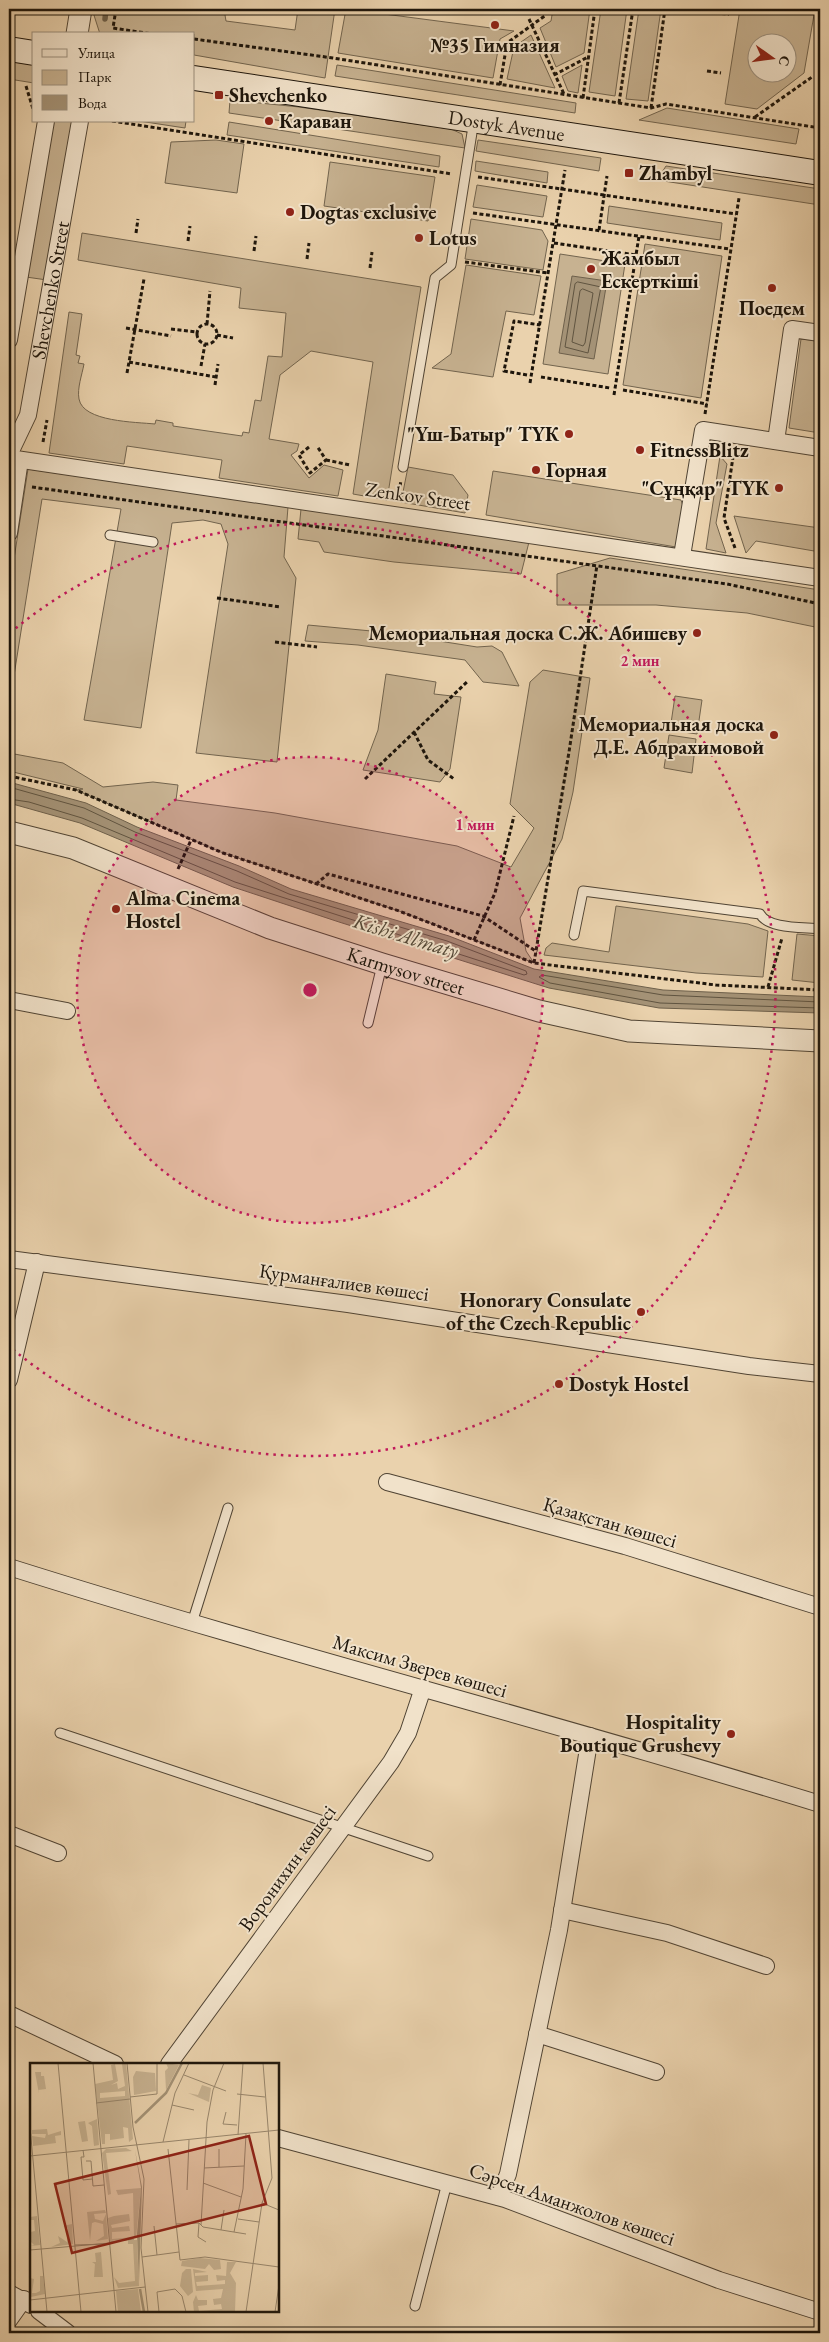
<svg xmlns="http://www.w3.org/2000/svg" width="829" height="2342" font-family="'EB Garamond',serif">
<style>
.green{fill:#c7b291;stroke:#72644e;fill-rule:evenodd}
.water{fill:#a49276;stroke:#6e604b}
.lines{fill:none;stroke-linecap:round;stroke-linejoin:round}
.shore{stroke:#605440;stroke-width:1}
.stream{stroke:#6e604b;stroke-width:5.5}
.service-casing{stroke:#504434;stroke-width:11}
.minor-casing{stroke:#504434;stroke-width:18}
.tertiary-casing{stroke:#504434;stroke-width:23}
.secondary-casing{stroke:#1d150b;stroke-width:26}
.path{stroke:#1d150b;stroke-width:3;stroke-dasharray:4 2.5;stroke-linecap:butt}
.service{stroke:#f1e2ca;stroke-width:9}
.minor{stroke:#f1e2ca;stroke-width:16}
.tertiary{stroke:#f1e2ca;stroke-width:21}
.secondary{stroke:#f1e2ca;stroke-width:24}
.ring{fill:none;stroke:#c2185b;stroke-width:2.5;stroke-dasharray:2.5 5}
.poi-dot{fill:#8f2418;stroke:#f1e2ca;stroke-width:2}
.labels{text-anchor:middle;stroke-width:4;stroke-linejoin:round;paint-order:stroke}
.poi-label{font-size:20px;font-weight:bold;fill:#1d150b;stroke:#f1e2ca;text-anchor:start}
.street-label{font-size:20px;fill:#1d150b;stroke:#f1e2ca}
.water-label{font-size:21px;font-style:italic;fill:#534736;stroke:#f1e2ca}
.inset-river{fill:none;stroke:#a49276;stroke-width:2.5}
.inset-road{fill:none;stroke:#98866c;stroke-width:1}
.view{fill:#8f2418;fill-opacity:0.15;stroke:#8f2418;stroke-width:2.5}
.inset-edge{fill:none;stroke:#1d150b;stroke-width:2.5}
.centre{fill:#c2185b;stroke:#f1e2ca;stroke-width:2.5}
.ring-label{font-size:15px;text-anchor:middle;font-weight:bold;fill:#c2185b;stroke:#f1e2ca;stroke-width:4;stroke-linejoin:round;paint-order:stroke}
</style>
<rect width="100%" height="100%" fill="#ead2ad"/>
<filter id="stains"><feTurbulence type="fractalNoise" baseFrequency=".004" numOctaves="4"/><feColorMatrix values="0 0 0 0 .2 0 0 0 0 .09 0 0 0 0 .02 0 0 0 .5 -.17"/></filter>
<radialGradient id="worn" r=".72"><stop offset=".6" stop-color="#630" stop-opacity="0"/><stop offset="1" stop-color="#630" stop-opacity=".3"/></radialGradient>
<path class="green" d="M92 9H224L226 21 295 30 298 9H335L325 78 194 55V34H100Z
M346 9H369V12L514 31 500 39 493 78 338 53Z
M553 9H590L584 53 556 67 540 28 551 21Z
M601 9H627L615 96 589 92Z
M639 9H661L648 101 626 99Z
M740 9H815L804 73 757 109 725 104ZM756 42H786V72H756Z
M531 35 555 88 507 79 514 47Z
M9 61 34 65V83L9 79Z
M337 65 576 103 575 113 335 76Z
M582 65 578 93 568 91 562 76Z
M230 100 299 107 451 129 462 134 465 148 229 113Z
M667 108 799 129 796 144 639 120Z
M53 121H75L47 280 26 277Z
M139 121H186L185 128Z
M229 122 440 156 439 167 227 135Z
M216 140 244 144 237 193 165 183 171 142Z
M478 140 601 158 599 171 476 151Z
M476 161 548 172 547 183 475 171Z
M330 162 435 177 428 221 324 206Z
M666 166 820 189V205L657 180Z
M477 185 547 196 543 217 473 207Z
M609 206 722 223 720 240 607 223Z
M471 219 542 230 548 241 543 270 465 259Z
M82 233 421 287 387 500 353 494 373 362 311 351 280 375 269 439 299 444 297 451 291 455 309 478 324 465 343 470 338 496 219 478 222 460 127 446 124 464 49 453 69 312 82 314 76 355 80 356 78 363 84 364C82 375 77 388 79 399 83 422 136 422 155 424L156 420 173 423V426L242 436 243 432 249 433 255 400 261 401 268 356 282 357 286 313 239 308 241 288 78 260Z
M645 244 722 256 701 398 623 385Z
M560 254 625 264 608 374 543 364Z
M466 265 541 276 534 315 506 311 493 377 432 368 451 354Z
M801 339 820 341V433L789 428Z
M720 456 727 464 716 523 726 553 706 549Z
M408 467 453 475 468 495 465 513 401 502Z
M28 469 288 507 284 557 296 578 277 762 196 753 228 544 221 524 203 520 172 523 141 728 84 720 121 509 42 499 9 707V591Z
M493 471 681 500 683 506 676 547 486 515Z
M301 509 529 542 521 574 394 562 324 552 319 542 298 539Z
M734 516 820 528V552L756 541 746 553Z
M610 558 820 590V628L747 613 656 605H557V574Z
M308 625 382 632 477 647 492 646 502 652 519 686 483 682 465 660 358 645 305 641Z
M543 670 590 678 573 792 562 839 520 918 526 951 534 963 399 911 223 853 76 790 83 789 9 771V753L63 763 103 787 153 782 178 785 176 800 275 813 457 846 511 867 534 828 510 804 530 682Z
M386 674 436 682 434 694 461 697 450 769 440 782 363 770 378 730Z
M675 696 702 700 697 734 670 730Z
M669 735 696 739 692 773 664 768Z
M616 906 748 924 768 931 763 977 696 973 544 955 546 948 552 943 609 952Z
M797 934 820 936V983L792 980Z"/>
<path class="water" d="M572 276 607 281 594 359 559 353Z
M9 782 86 803 137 827 239 866 291 889 449 936 534 969 663 990 820 997V1013L659 1008 549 988 339 922 233 887 80 823 9 803Z"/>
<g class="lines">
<path class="shore" d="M578 282 601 287 588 353 565 347 575 284Z
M583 289 593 293 585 343 583 346 572 342 580 291Z
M9 787 84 808 135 832 237 871 289 894 447 941 526 971 527 974 524 975 235 882 82 818 29 802 9 799
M820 1002 663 995 542 975 539 977 550 983 660 1003 820 1008"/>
<path class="stream" d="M105 19 106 9"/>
<defs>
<path id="service" d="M403 467 435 278 451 265 474 120
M110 535 153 542
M574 935 583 891 760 914C768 929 804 927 820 929
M368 1023 382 965
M192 1623 228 1508
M60 1733 428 1856
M415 2306 447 2183"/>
<g id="minor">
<path d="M9 340 46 121"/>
<path d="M776 441 792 329 820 333"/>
<path id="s1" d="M9 455 28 415 80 121"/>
<path d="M9 458 820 578"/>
<path d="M9 533 20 460"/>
<path d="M682 556 703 430 820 448"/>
<path d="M9 1000 67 1011"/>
<path d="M9 1259 348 1304 749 1366 820 1374"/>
<path d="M9 1380 37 1262"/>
<path d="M387 1482 625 1546 820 1607"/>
<path d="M9 1567C278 1652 551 1721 820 1804"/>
<path d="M9 1834 58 1853"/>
<path d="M562 1910 667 1933 766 1966"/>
<path d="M9 2014 115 2064"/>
<path d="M537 2034 656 2072"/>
<path d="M169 2064 391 1762 408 1733 423 1688"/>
<path d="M278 2138 505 2199 719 2280 820 2312"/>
<path d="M499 2197 508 2174 559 1930 590 1736"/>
<path d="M9 2293 31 2305"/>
<path d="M39 2311 68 2333"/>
<path d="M9 2320 24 2299"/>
</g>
<g id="tertiary">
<path d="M77 34 81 9"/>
<path id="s2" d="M9 832 73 848 270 928 382 964 539 1011 629 1031 820 1041"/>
</g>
<g id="secondary">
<path d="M9 49 34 53"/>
<path id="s3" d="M194 78 820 173"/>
</g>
</defs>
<use href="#service" class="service-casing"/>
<use href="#minor" class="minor-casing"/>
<use href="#tertiary" class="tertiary-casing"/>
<use href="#secondary" class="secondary-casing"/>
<path class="path" d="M116 9 113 28 152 34
M715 13 729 14
M529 19 564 94
M194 39 333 58 619 103 651 108 666 104 820 128
M707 71 721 73
M554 75 588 57
M500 85 507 43 546 15 547 9
M26 86 33 109
M583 98 595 9
M619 103 633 9
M651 108 665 9
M755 117 812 77
M112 121 452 174
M478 177 736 214
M473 213 730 249
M599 230 607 176
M136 233 138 219
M188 241 190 226
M554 243 636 255
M254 251 256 236
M307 259 309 243
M465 262 548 273
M370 268 372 252
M197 334a10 10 0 1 1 20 0a10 10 0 1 1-20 0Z
M207 324 210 291
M126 328 171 336
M171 329 197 332
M217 335 233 338
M129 362 216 377
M201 366 205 344
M127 373 144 279
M527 375 504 371 514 321 540 325
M541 377 610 388
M530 383 565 170
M215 385 218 364
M623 390 707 404
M614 395 639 236
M705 414 739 198
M43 442 47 420
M309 447 299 455 310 473 326 460 317 446
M727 452 733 457 724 518 735 548
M326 460 350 465
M32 487 727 584 820 604
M398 499 401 480
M217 598 281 607
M275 642 317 647
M414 732 428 760 454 779
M9 776 76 790 223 853 399 911 534 963 716 985 820 990
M365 779 468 681
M178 869 191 840
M316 884 328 874 483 916 537 952
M474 940 495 893 514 816
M534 963 569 752 597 565
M768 987 782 938"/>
<use href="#service" class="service"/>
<use href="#minor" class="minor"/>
<use href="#tertiary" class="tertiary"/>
<use href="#secondary" class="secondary"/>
</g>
<circle cx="310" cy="990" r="233" fill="#c2185b" fill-opacity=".12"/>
<g class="ring">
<circle cx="310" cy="990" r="233"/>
<path d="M10 633A466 466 0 1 1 10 1347"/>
</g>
<g class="poi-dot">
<circle cx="495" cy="25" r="5"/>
<rect x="214" y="90" width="10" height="10" rx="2.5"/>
<circle cx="269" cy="121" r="5"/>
<rect x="624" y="168" width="10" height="10" rx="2.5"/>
<circle cx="290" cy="212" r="5"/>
<circle cx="419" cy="238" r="5"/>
<circle cx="591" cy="269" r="5"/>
<circle cx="772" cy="288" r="5"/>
<circle cx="569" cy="434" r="5"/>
<circle cx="640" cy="450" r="5"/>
<circle cx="536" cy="470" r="5"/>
<circle cx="779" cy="488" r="5"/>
<circle cx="697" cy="633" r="5"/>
<circle cx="774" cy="735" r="5"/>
<circle cx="116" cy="909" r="5"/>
<circle cx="641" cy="1312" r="5"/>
<circle cx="559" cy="1384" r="5"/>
<circle cx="731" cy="1734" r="5"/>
</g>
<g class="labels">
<g class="poi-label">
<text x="495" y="52" text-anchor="middle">№35 Гимназия</text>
<text x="229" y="102">Shevchenko</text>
<text x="279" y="128">Караван</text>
<text x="639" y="180">Zhambyl</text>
<text x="300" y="219">Dogtas exclusive</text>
<text x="429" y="245">Lotus</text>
<text x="601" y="265">Жамбыл<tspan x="601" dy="23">Ескерткіші</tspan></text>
<text x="772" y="315" text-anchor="middle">Поедем</text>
<text x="559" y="441" text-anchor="end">"Үш-Батыр" ТҮК</text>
<text x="650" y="457">FitnessBlitz</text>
<text x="546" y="477">Горная</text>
<text x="769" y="495" text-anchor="end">"Сұңқар" ТҮК</text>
<text x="687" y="640" text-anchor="end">Мемориальная доска С.Ж. Абишеву</text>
<text x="764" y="731" text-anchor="end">Мемориальная доска<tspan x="764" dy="23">Д.Е. Абдрахимовой</tspan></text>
<text x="126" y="905">Alma Cinema<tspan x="126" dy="23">Hostel</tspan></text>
<text x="631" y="1307" text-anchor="end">Honorary Consulate<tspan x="631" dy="23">of the Czech Republic</tspan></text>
<text x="569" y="1391">Dostyk Hostel</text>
<text x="721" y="1729" text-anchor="end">Hospitality<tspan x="721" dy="23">Boutique Grushevy</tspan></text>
</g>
<g class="street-label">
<text dy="7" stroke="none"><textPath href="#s3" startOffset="316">Dostyk Avenue</textPath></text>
<text dy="7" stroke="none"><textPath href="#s1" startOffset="171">Shevchenko Street</textPath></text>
<text transform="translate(418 496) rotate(8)" y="7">Zenkov Street</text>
<text dy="7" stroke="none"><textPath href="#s2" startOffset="421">Karmysov street</textPath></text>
<text transform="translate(344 1282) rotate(8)" y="7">Қурманғалиев көшесі</text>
<text transform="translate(610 1522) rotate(16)" y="7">Қазақстан көшесі</text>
<text transform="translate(420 1666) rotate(16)" y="7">Максим Зверев көшесі</text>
<text transform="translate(287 1868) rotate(-54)" y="7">Воронихин көшесі</text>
<text transform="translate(572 2204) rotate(19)" y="7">Сәрсен Аманжолов көшесі</text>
</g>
<g class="water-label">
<text transform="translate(406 936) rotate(17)" y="7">Kіshі Almaty</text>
</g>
</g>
<g transform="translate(30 2063)">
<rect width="249" height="249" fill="#ead2ad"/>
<path d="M96 0 103 76 99 79 98 65 93 64 94 75 80 77V71H75V81H72L65 21 83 17 81 2 85 1 88 18 81 22 87 20 88 26 95 23 92 1ZM95 28V33L70 35V30ZM136 0 149 2 136 27 135 8 138 5ZM106 8 125 10 126 28 104 32 103 14ZM5 9H11V13H14L16 26 8 27 9 31ZM172 22 181 25 179 39 158 30 168 32ZM67 56 69 82 64 83 62 63 58 60ZM55 58 58 78 52 79 48 59ZM17 66 18 72 31 68V72L25 73 26 80 3 83 2 73 15 75 16 71H2V67ZM96 85 102 88 76 90 81 131 78 132 72 90 76 86ZM111 125 106 175 80 178 78 155 84 153 99 151 100 158 81 162 82 165 99 163 100 168 82 169V176L104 174 103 130 88 132 86 127ZM75 147 76 150 64 151 65 156 73 158 76 151 78 176 66 178 74 173 73 161 65 159 62 160 60 178 57 149ZM7 153 10 182 0 183 4 182 0 178V169L5 168 4 157H0V154ZM42 161 43 181 21 184 30 180 28 173 37 179 38 165 33 163ZM98 177H107L109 223 88 225 84 214 89 220 105 218 103 181H98ZM71 189 73 214H64L65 201 62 199H66L65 190ZM170 195 190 197 191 206 184 207 179 201 175 206 151 203 152 198ZM197 199H206L200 210 206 220 205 249H164L163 239 166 232 168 237H177V242L168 243 169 248 192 246 191 241 184 242 183 236 191 235 193 226 166 228 163 206 177 209 165 210V213L178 212V218L166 219 167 223 195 221V217L187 218 186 212 196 213ZM156 206H161L163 229 158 233 150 223 152 210ZM10 213H13L15 231 1 234 0 215 4 216 2 230H6L10 228ZM108 226 111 249H88L86 228Z" fill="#c7b291" fill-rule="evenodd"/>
<path d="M105 87 112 124 109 219 107 171 111 125Z" fill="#a49276"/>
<path class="inset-river" d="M105 60 136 30 152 0M110 226 114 249"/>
<path class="inset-road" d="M28 0 51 249M63 0 86 249M97 0 103 64 114 116 111 185 118 249M154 12 196 28M207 31 235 34M100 34 127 31V0M66 40 100 36M142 42 164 47M196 49 193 61 207 62M0 64 17 249M208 72 213 0M133 79 145 30 159 0M138 86 150 197 175 194 249 204M53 87 54 94H51L53 117 62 116M0 93 249 67M56 98H61L63 123 74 122M189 104V86M174 105 214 103M173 120 211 134M157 127 159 77M232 140 249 147M208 156 229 159M169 160 168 174 176 179M146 161 169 160 173 164 216 171M171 162 177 59 183 27 194 0M124 163 127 192M191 167 194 147M204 169 213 126 216 71M80 179 104 176M45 182 78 181M0 187 80 180M112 194 149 189M0 237 115 224M129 249 127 229 145 226 152 233 156 249M216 249 232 140 242 115 233 0M245 249 249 222"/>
<path class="view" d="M219 73 236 141 42 190 25 121Z"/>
<rect width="249" height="249" class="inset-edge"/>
</g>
<circle cx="310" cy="990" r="8" class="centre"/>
<g class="ring-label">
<text x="640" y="666">2 мин</text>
<text x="475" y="830">1 мин</text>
</g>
<rect width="829" height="2342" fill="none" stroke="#ead2ad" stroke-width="30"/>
<rect x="10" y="10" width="809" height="2322" fill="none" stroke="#1d150b" stroke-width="2.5"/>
<rect x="15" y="15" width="799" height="2312" fill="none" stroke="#1d150b"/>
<rect x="32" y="32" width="162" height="90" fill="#f1e2ca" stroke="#9c907e"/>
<rect x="42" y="49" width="25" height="8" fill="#f1e2ca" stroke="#9c907e"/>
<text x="78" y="58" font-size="15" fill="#1d150b">Улица</text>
<rect x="42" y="70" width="25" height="15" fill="#c7b291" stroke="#9c907e"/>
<text x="78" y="82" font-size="15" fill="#1d150b">Парк</text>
<rect x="42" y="95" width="25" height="15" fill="#a49276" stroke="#9c907e"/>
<text x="78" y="108" font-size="15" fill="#1d150b">Вода</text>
<g transform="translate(772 58) rotate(104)"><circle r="24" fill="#f1e2ca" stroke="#9c907e"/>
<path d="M0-4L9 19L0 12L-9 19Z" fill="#8f2418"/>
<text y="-8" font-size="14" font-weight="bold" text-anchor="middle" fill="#1d150b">С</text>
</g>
<rect width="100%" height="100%" filter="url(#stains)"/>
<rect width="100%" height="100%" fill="url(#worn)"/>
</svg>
